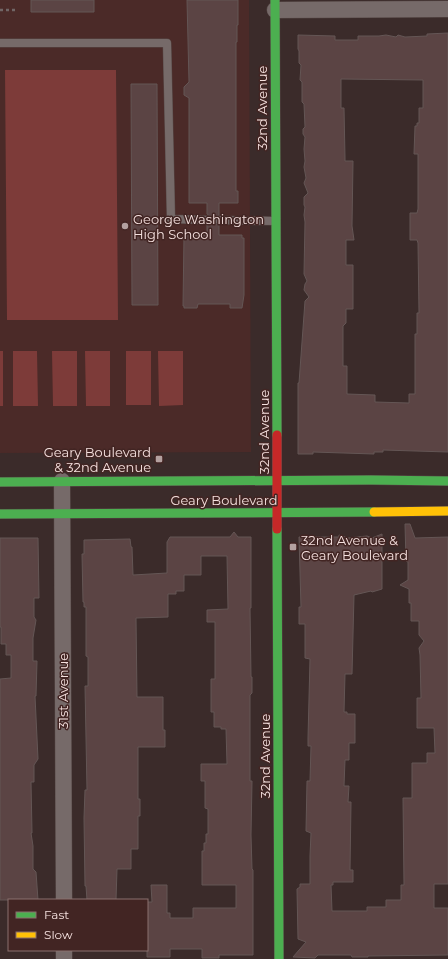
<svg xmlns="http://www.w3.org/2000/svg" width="448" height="959" font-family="Montserrat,sans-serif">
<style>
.built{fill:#4b2a28}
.green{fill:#7d3b39}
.building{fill:#5b4444;stroke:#645655;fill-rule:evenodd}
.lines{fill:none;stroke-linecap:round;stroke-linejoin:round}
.lane-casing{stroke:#584a48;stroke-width:9}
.street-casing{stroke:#584a48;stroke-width:17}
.fast-casing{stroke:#584a48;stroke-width:10}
.slow-casing{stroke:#584a48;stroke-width:10}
.jam-casing{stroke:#584a48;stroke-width:10}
.path{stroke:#716666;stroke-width:2.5;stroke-dasharray:3 3;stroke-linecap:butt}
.lane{stroke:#766a69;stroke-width:8}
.street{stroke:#766a69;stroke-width:16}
.fast{stroke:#4caf50;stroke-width:9}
.slow{stroke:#ffc107;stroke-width:9}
.jam{stroke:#c62828;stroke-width:9}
.poi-dot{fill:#b4a1a0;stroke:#422523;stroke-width:1.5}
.labels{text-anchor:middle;stroke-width:3;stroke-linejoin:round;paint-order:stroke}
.street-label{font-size:13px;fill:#f5e1df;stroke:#422523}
.poi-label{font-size:13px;fill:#f5e1df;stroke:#422523;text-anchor:start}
</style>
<rect width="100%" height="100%" fill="#3b2b2a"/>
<path class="built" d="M0 0H249L251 452 0 453Z"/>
<path class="green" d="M5 70H116L118 320H7Z
M0 351H3V406H0Z
M13 351H37L38 406H13Z
M77 351V406H53L52 351Z
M85 351H110V406H86Z
M126 351H151V405H126Z
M158 351H183V405L159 406Z"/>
<path class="building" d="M31 0H94V12H31Z
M187 0H238V25H237V42H236V191H238V203H219V215L215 217 214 220 216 224 219 225V235H242V238H244V295L242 308H230V304H198L197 308H184V306H183L184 236 207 235V225L211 223 212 220 210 216 207 214V203H189V98L184 95V87L189 82Z
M448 33V452L383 450V452H374V454L313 452V454H298V383H299L305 301 309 297 304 290 305 284 307 281 304 274 305 222 304 215 305 207 304 205V197L308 193 304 183 306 178 304 167 305 161 304 149 305 137 303 134V129L305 127 304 104 302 102V82L300 80 301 65 299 63V51L298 49V35L335 36V40H358V36H379L386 35 396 37 398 35 405 37 427 36V34ZM341 79 423 80V108H419V123H417V126H415L414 154H418V209L417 213H410V240H417L418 243 419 313H417V334H415V394H409V403L375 402V395L347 394V366H343V326L346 323V309H353V265H346V240H354L352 226 353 161H345V158L344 108H341Z
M131 84H157L158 305H132Z
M405 524H410L415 538 448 537V884H434V908H448V955L368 956V957H352L351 955H318L315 958 293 957 306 942 298 939 297 889 300 887V884H310V856L311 833 306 831 307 781H310L311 746H308V738L310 659 305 658V624H299V607H301L299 537H339V535L348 538 367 536 372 538 382 534V589L372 592 371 591 354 595 352 674H345L344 712H347V714H355V743H349V760H345L344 786H349L348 802H351L350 870H353V882H333V885H331L332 911H367V907H386V900H401V885H404L403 798H412V763H427V753H435L434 728H417V698H421L420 655 419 648 424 641 419 635V621H411V603H409V589L400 585 408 580V562L406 561Z
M234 532 238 537H251V608H250L251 677H252V693L250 695V781H252L251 835 252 869 253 870V955H219V958H202V949H170V957H147V902H152L151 885H167V913H170V918H193V908H236V885H202V851H204V843H206V834H208V809L205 808V781H201V764H227L226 729H221V727H214V712H211V679H215V622H207V610L228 609 227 556H201V575H184V591H176V594H168V617L136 618 137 697H163V730H165V747H138V799H140V816H138V849H131V869H117L116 900H87L86 886H85L84 818 85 790H87L85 686H88V657L86 656V607H84V602H83L82 554H84V540L130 539 131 547H132L133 575 167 573V542L170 537H230Z
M0 538H38L39 598H34V617L36 620 33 638V661H37L36 696H35L38 759 34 765V782H31L32 833H31L33 846V869L36 872 38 900H0V679L11 678V655H6V644H1V627H0Z"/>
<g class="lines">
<defs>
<path id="lane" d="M0 43H167L171 219 207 220
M219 220 275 221"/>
<path id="street" d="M275 10 448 9
M62 481 64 900
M64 950V959"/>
<path id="fast" d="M275 0 277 435
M0 482 371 480 448 481
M0 514 374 512
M277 529 279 959"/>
<path id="slow" d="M374 512 448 511"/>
<path id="jam" d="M277 435V529"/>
</defs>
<use href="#lane" class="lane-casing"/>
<use href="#street" class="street-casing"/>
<use href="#fast" class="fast-casing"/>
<use href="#slow" class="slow-casing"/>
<use href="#jam" class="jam-casing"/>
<path class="path" d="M0 10H16"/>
<use href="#lane" class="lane"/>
<use href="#street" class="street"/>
<use href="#fast" class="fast"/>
<use href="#slow" class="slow"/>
<use href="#jam" class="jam"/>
</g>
<g class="poi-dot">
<circle cx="125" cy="226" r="4"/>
<rect x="155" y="455" width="8" height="8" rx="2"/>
<rect x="289" y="543" width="8" height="8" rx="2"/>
</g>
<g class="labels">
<g class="street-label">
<text transform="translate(262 108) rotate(-90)" y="5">32nd Avenue</text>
<text transform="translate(264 432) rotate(-90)" y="5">32nd Avenue</text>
<text x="224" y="505">Geary Boulevard</text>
<text transform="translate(63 691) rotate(-90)" y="5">31st Avenue</text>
<text transform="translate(265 756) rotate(-90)" y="5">32nd Avenue</text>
</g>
<g class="poi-label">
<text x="133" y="224">George Washington<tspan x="133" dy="15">High School</tspan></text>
<text x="151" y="457" text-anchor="end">Geary Boulevard<tspan x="151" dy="15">&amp; 32nd Avenue</tspan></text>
<text x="301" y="545">32nd Avenue &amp;<tspan x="301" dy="15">Geary Boulevard</tspan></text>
</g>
</g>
<rect x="8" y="899" width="140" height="52" fill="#422523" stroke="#8a706e"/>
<rect x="16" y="912" width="20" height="6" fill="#4caf50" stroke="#8a706e"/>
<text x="44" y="919" font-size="12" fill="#f5e1df">Fast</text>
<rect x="16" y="932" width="20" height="6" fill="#ffc107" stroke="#8a706e"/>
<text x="44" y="939" font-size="12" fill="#f5e1df">Slow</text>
</svg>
